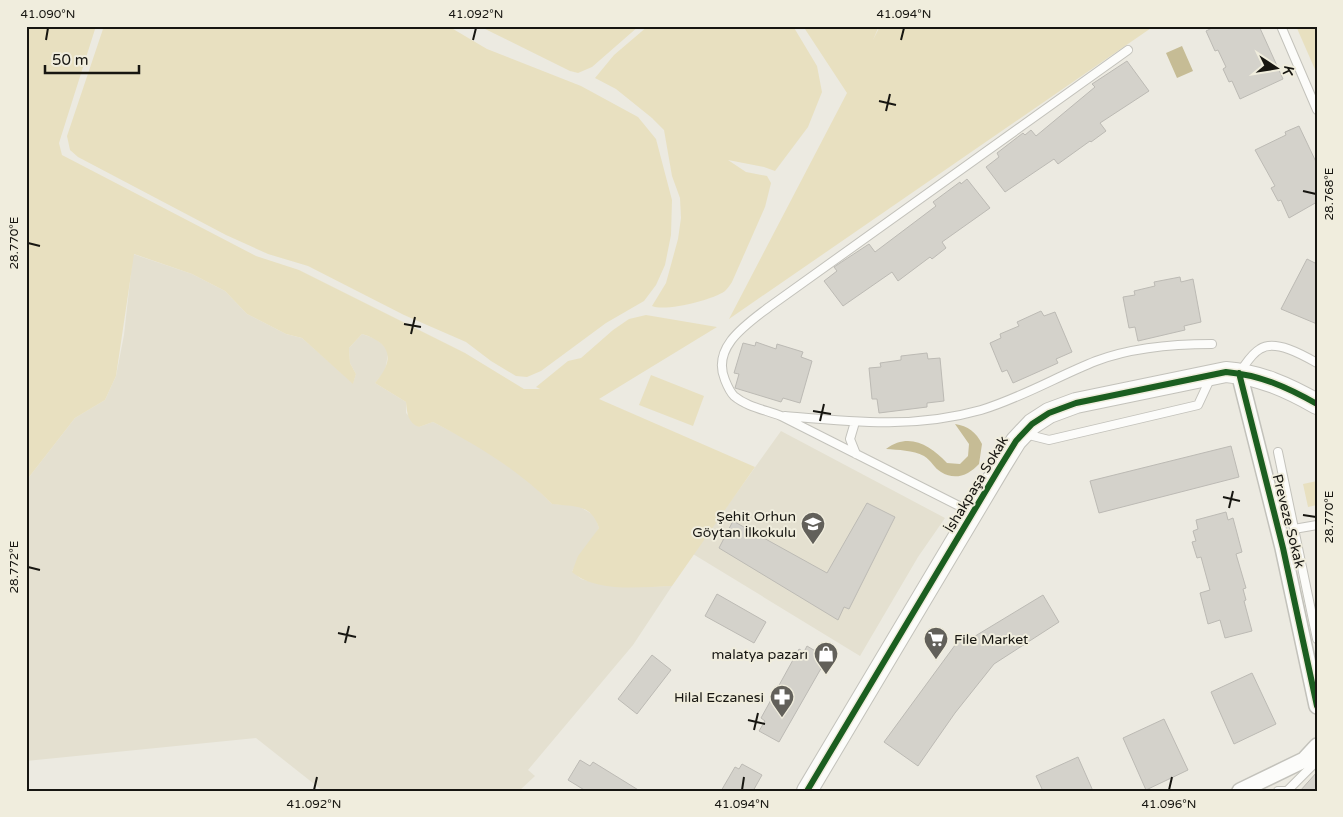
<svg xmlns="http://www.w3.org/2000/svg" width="1343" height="817" font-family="'Varela Round',sans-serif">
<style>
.built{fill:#e4e0d0}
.green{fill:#e8e0c0}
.water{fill:#c6bc95}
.building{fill:#d4d2cb;stroke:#bcbab4}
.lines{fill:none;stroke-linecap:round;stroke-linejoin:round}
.lane-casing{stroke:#c3c2bb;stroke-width:10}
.street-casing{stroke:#c3c2bb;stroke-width:18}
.secondary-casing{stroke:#c3c2bb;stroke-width:22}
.lane{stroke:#fcfcfa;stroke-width:8}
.street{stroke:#fcfcfa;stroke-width:15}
.secondary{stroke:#fcfcfa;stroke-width:20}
.cycleway-casing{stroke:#f0eddd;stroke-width:9}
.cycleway{stroke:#1b5e20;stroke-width:6}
.ticks{fill:none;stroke:#171611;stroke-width:2}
.labels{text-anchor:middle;stroke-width:4;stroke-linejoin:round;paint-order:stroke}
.street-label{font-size:14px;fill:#171611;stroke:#f0eddd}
.poi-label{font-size:14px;fill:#171611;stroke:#f0eddd;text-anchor:end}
.neatline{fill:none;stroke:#171611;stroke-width:2}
.ticks-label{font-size:12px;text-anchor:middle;fill:#171611}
</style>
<rect width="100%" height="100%" fill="#eceae1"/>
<path class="built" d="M133 254 192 274 225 291 247 314 286 334 302 338 353 383 356 374 350 363 349 348 362 334 376 339 387 348 388 354 385 371 375 383 406 402V413L419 427 433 422 481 447 527 479 552 504 577 505 595 516 599 528 572 571 581 579 604 585 642 587 672 586 633 645 528 770 535 776 519 791H323L256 738 26 761V481L75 418 105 400 116 376 124 335Z
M781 431 945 518 918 557 860 656 693 554Z"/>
<path class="green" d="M26 26H96L59 143 62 155 256 256 299 270 465 353 524 389H540L536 387 568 361 581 358 613 330 629 319 646 315 717 327 599 399 755 467 672 586C641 587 596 593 572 572L578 556 599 528C591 503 574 507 552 504 516 468 478 446 433 422L419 427C408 423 407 413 406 402L375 383C395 360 392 343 362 334L349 348 350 363 356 374 353 384 302 338 286 334 247 314 225 291 192 274 134 254 116 376 105 400 75 418 26 481Z
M104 26H448L487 49 581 86 638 117 656 139 672 200 671 235 665 265 656 285 644 301 606 323 541 371 527 377 516 376 491 361 466 342 404 315 308 266 268 254 226 235 78 157 70 150 67 136Z
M479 26H639L592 67 578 73 570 71Z
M648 26H793L817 66 822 92 808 127 775 171 764 167 728 160 746 172 767 176 771 183 765 207 732 282C730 285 727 289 725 291 713 300 665 312 652 306L666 283 678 239 681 218 680 198 672 176 664 130 652 118 616 89 595 78 614 55Z
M803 26H879L873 40 880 26H1154L729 319 847 93Z
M1296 26H1317V74Z
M651 375 704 396 693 426 639 405Z
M1317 481V505L1308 507 1303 484Z"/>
<path class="water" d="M1182 46 1193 71 1177 78 1166 53Z
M955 424C968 426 976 432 982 444L979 464C969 475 955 481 941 472 934 468 931 460 924 456 913 450 898 450 886 449 909 432 930 445 947 463L960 464 968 456 969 444Z"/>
<path class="building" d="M1216 26H1259L1283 79 1240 99 1232 81 1229 82 1223 69 1226 67 1218 50 1215 51 1206 31Z
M1127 61 1149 91 1100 123 1106 131 1091 142 1090 141 1058 164 1054 159 1005 192 986 167 999 157 997 153 1023 133 1025 135 1031 130 1036 136 1095 87 1092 84Z
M1299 126 1317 164V202L1289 218 1281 200 1278 201 1271 188 1275 186 1255 150 1286 135 1285 132Z
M967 179 990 208 942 242 946 248 932 259 930 257 898 281 892 272 843 306 824 281 837 271 834 267 869 244 875 252 936 206 933 202 960 182 961 184Z
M1307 259 1317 264V324L1281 309Z
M1180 277 1181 282 1193 279 1201 322 1184 326 1185 330 1138 341 1135 327 1129 328 1123 297 1135 295 1134 291 1155 286 1154 282Z
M1041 311 1044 316 1055 312 1072 352 1056 359 1058 363 1013 383 1007 370 1002 372 990 343 1001 338 1000 334 1019 326 1017 322Z
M756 342 776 349 777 344 803 352 801 357 812 361 800 403 783 398 781 402 735 388 739 374 734 373 743 343 755 346Z
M927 353 928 359 940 358 944 401 927 403V407L879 413 877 399H872L869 368 881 367 880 363 901 360V356Z
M1231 446 1239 477 1099 513 1090 481Z
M867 503 895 517 849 609 844 607 838 620 719 548 733 521 827 573Z
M1226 512 1228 520 1233 518 1242 552 1236 554 1246 588 1243 589 1246 600 1244 601 1252 631 1225 638 1220 620 1208 624 1200 593 1210 590 1201 557 1197 558 1192 542 1196 541 1193 531 1198 529 1196 520Z
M717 594 766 622 754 643 705 616Z
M1043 595 1059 622 994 664 955 713 918 766 884 742 961 637 967 641Z
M807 646 827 658 779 742 759 731 765 721 761 718 799 649 804 652Z
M652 655 671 670 637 714 618 699Z
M1252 673 1276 724 1234 744 1211 692Z
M1164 719 1188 770 1146 790 1123 738Z
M1078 757 1093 791H1043L1036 776Z
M580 760 590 766 593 762 640 791H586L568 780Z
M742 764 762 775 753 791H721L735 767 739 769Z
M1317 772V791H1300Z"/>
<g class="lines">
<defs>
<path id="lane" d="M1281 26 1317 110
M1239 373C1246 364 1251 354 1260 349 1275 339 1303 355 1317 363
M785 416C853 422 914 429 981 410 1021 398 1058 376 1096 361 1133 347 1173 344 1212 344
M855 422 850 439 856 454
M1025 434 1049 440 1198 405 1211 377
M1278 452 1317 639
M971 512 781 416C766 410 747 407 734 396 730 392 727 385 725 380 711 347 747 324 769 307L1128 50
M1294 529 1317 525
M1278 791H1286
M1287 791 1317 761"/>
<path id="street" d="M1239 373 1283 548 1317 706
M1240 791 1304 760 1317 746"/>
<path id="secondary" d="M807 791 1000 467 1016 441 1032 424 1049 413 1076 403 1226 372C1260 375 1287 387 1317 404"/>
</defs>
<use href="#lane" class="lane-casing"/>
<use href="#street" class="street-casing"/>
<use href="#secondary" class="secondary-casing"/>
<use href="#lane" class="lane"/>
<use href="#street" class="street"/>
<use href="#secondary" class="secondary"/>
<defs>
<path id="cycleway" d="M1239 373 1283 548 1317 706
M807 791 1000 467 1016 441 1032 424 1049 413 1076 403 1226 372C1260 375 1287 387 1317 404"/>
</defs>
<use href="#cycleway" class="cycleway-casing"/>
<use href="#cycleway" class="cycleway"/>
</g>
<path class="ticks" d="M46 40 48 28M473 40 476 28M901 40 904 28M879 101 896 105M886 111 890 94M1303 191 1316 194M28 243 40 246M404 324 421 327M411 334 415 317M813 411 831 414M820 421 824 404M1223 497 1240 501M1229 508 1233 491M1303 515 1316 517M28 567 40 570M338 633 356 637M345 643 349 626M748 720 765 724M754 730 758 713M314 790 317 777M742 790 744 777M1169 790 1172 777"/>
<defs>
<symbol id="school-pin" viewBox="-11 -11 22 30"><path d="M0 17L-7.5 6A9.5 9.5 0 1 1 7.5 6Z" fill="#62605a" stroke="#f0eddd"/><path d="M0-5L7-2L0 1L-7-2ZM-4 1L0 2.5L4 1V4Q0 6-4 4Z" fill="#fff"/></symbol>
<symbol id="supermarket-pin" viewBox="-11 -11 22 30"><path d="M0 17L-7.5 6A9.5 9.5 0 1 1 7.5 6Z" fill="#62605a" stroke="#f0eddd"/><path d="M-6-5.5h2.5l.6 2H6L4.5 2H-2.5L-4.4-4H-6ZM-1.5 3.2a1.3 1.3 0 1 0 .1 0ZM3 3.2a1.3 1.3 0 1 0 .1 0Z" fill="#fff"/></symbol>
<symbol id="shop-pin" viewBox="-11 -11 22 30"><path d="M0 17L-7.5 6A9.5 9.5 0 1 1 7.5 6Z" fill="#62605a" stroke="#f0eddd"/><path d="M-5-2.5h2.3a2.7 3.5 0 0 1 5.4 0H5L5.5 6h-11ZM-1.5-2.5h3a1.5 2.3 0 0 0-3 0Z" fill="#fff"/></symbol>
<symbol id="pharmacy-pin" viewBox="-11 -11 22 30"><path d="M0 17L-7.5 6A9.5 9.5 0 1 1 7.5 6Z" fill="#62605a" stroke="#f0eddd"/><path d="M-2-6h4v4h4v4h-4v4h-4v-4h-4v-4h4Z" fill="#fff"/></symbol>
</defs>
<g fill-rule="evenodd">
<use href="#school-pin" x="799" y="510" width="28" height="38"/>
<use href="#supermarket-pin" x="922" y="625" width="28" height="38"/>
<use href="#shop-pin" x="812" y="640" width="28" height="38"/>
<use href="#pharmacy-pin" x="768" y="683" width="28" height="38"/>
</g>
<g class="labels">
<g class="street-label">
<text transform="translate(976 484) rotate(-59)" y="5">İshakpaşa Sokak</text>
<text transform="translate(1289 521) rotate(76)" y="5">Preveze Sokak</text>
</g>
<g class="poi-label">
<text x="796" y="521">Şehit Orhun<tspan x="796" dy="16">Göytan İlkokulu</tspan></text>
<text x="954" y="644" text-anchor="start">File Market</text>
<text x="808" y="659">malatya pazarı</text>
<text x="764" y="702">Hilal Eczanesi</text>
</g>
</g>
<rect width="1343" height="817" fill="none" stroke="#f0eddd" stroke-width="55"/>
<g transform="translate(1276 68) rotate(102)" stroke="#f0eddd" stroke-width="4" paint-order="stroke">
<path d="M0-4L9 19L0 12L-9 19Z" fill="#171611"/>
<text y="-8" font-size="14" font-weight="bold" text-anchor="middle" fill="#171611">K</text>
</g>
<path d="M45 65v8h94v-8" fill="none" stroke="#171611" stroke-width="2.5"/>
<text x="52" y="65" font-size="15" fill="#171611" stroke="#f0eddd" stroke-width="4" paint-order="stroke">50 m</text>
<rect x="28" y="28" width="1288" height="762" class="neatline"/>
<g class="ticks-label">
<text x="48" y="18">41.090°N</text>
<text x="476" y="18">41.092°N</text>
<text x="904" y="18">41.094°N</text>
<text transform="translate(1329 194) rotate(-90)" y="4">28.768°E</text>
<text transform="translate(14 243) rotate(-90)" y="4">28.770°E</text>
<text transform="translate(1329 517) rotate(-90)" y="4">28.770°E</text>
<text transform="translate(14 567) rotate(-90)" y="4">28.772°E</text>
<text x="314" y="808">41.092°N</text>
<text x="742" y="808">41.094°N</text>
<text x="1169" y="808">41.096°N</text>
</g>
</svg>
